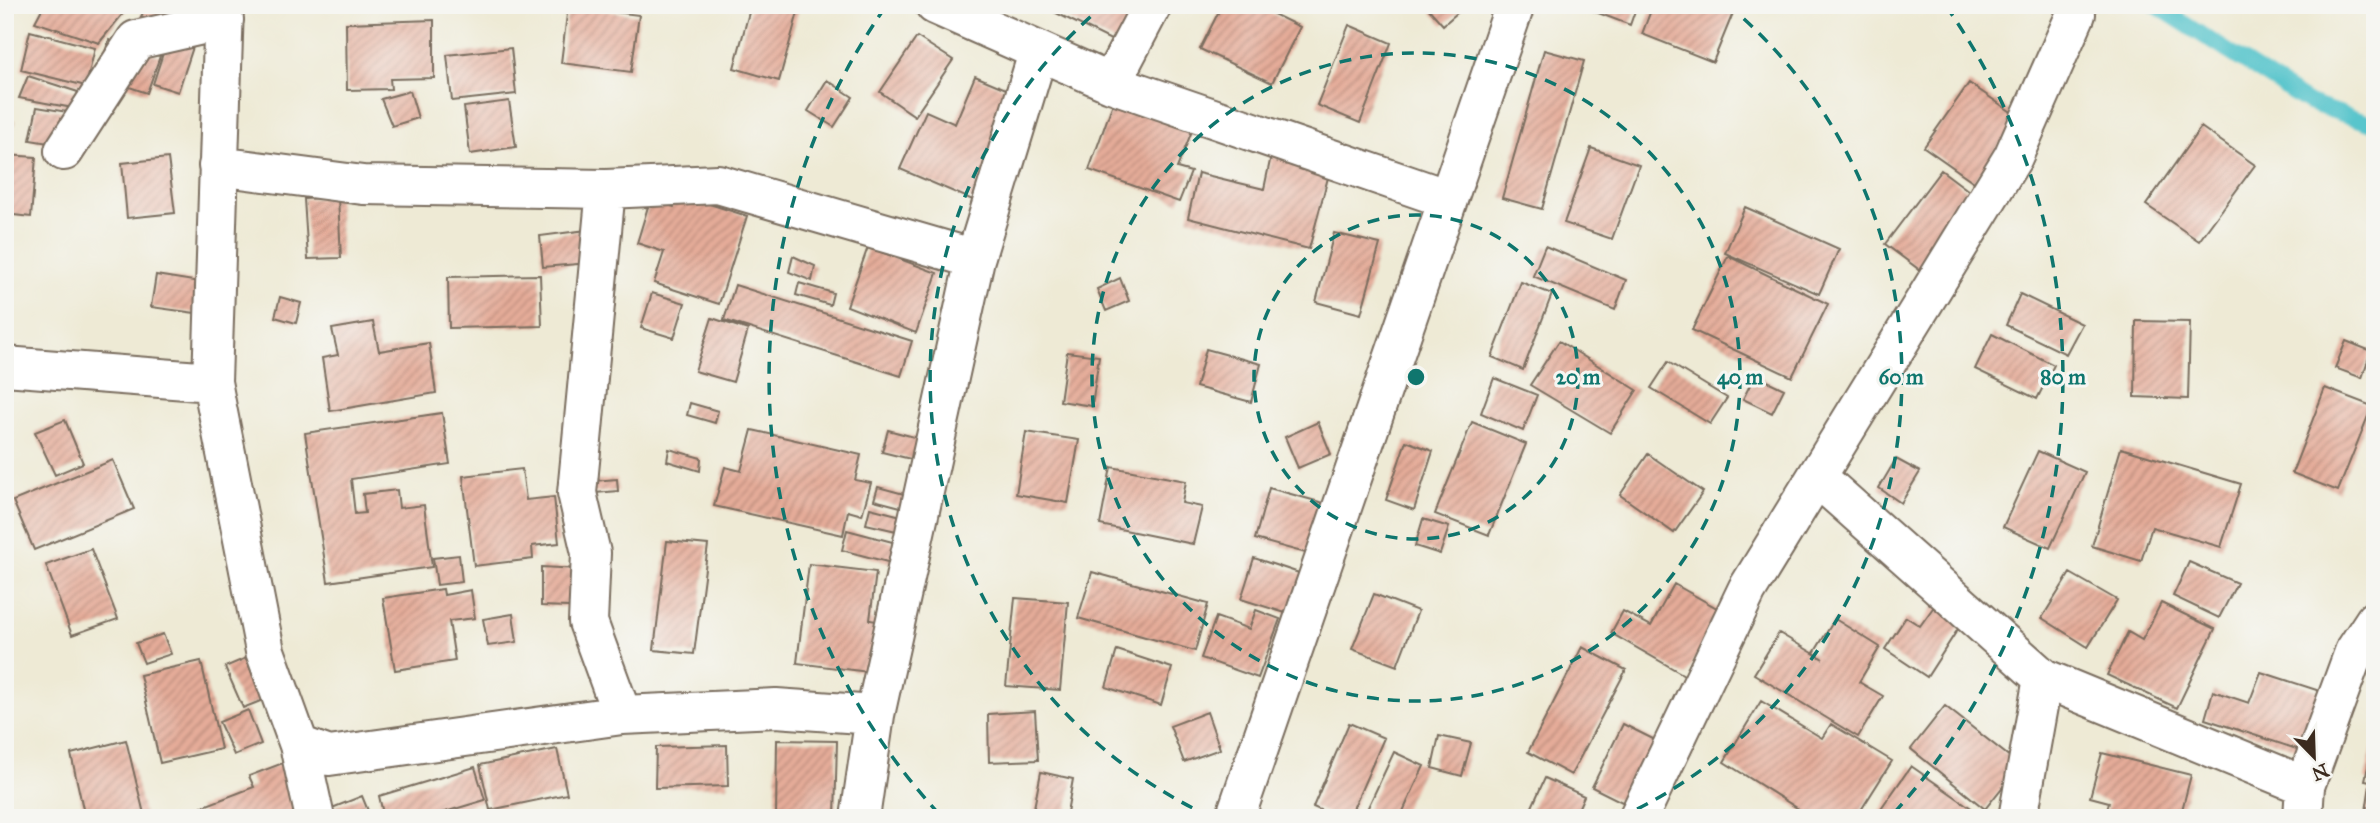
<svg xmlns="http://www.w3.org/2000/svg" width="2380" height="823" font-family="'IM FELL Great Primer',serif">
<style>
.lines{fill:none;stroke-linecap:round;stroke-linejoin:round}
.stream{stroke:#58c5cc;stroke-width:16}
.building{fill:url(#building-hatch)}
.minor-casing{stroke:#7a6d5e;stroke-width:42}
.minor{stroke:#fff;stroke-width:38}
.ring{fill:none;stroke:#0f766e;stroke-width:3.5;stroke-dasharray:12 9}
.centre{fill:#0f766e;stroke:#f6f6f2;stroke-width:3.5}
.ring-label{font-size:21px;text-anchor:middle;font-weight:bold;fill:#0f766e;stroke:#f6f6f2;stroke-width:6;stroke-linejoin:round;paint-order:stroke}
</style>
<defs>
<pattern id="building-hatch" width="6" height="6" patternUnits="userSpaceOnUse" patternTransform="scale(1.75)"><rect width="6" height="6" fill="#e5ac99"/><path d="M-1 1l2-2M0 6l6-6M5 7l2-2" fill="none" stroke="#bb8c7c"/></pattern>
</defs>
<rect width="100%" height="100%" fill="#f6f6f2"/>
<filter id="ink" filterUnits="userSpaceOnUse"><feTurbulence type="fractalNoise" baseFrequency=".0143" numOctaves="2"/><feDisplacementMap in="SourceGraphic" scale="14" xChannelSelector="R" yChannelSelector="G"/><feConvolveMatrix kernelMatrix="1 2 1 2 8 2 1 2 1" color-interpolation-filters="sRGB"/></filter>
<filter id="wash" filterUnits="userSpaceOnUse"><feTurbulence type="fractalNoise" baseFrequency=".00686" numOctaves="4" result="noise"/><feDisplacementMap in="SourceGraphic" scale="28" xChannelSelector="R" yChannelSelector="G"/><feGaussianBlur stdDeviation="1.57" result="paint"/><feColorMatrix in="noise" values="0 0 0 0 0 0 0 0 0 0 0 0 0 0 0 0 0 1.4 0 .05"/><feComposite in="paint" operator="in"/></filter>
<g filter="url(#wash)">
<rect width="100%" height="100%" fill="#eeead5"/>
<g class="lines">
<path class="stream" d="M2155 5 2309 103 2375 125"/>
</g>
<g id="blocks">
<path class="building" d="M44 5H130L99 43 35 22Z
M147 5H179L160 42 134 30Z
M751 5H800L779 81 734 68Z
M1040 5H1124L1145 16 1129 49Z
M1222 5H1255L1300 27 1272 83 1200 49Z
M1429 5H1463L1464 7 1443 25 1427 7Z
M1577 5H1637L1630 25Z
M1653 5H1712L1733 13 1713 62 1642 34Z
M568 6 639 15 631 72 561 63Z
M174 20 199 29 178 92 153 84Z
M434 20V78L390 79 391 89 347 90 346 23Z
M1349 25 1391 43 1360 123 1317 105Z
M30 31 95 48 86 86 21 70Z
M917 37 953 60 915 116 880 92Z
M109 40 160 56 147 93 97 76Z
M511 48 516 94 452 101 447 55Z
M1544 50 1584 61 1542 209 1502 198Z
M28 76 78 92 73 108 19 98Z
M975 76 1023 96 975 201 900 169 926 111 955 124Z
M827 80 853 97 834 127 808 111Z
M1969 83 2020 118 1974 182 1924 147Z
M410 91 418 118 392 126 381 99Z
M509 101 516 147 470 154 464 107Z
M1113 103 1192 131 1177 168 1191 172 1179 202 1089 170Z
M37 107 86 115 80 148 30 140Z
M5 119 15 121 6 149H5Z
M2201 127 2255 165 2199 241 2146 205Z
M1591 148 1639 165 1612 239 1564 223Z
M5 155 36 157 31 217 5 214Z
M1271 156 1330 170 1309 249 1188 218 1198 173 1264 189Z
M168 158 175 213 127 218 122 163Z
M1941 170 1977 197 1921 271 1885 244Z
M678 194 747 216 719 304 654 283 664 252 637 243 650 200 674 207Z
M338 197 341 258 308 259 304 199Z
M1745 207 1839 249 1819 294 1725 253Z
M587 230 589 263 543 267 540 236Z
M1334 233 1380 244 1361 314 1316 302Z
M1545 246 1626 280 1615 310 1533 276Z
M868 247 937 273 916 333 847 306Z
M793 256 815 266 812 281 789 272Z
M1728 256 1828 304 1792 377 1692 330Z
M156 275 206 283 203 314 151 307Z
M540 275 542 326 449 328 448 277Z
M1120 278 1129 301 1106 311 1097 289Z
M1521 282 1552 294 1523 370 1492 357Z
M799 283 833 293 830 305 796 295Z
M735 285 912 341 901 376 724 320Z
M652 293 685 303 674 338 641 328Z
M2020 294 2082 324 2066 354 2006 325Z
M280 297 301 303 296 323 275 317Z
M712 318 748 330 733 382 695 371Z
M2136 321 2190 322 2188 399 2135 397Z
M373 322 379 351 429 343 436 393 330 411 322 358 338 355 332 329Z
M1992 334 2054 365 2037 399 1975 369Z
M1559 341 1637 390 1610 433 1530 385Z
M2346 341 2371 351 2362 378 2335 368Z
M1206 349 1261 364 1251 402 1196 387Z
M1067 352 1099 356 1092 406 1060 401Z
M1668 362 1727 398 1710 424 1651 388Z
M1755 375 1784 389 1772 413 1743 399Z
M1494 378 1537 395 1523 431 1481 413Z
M2325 388 2372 406 2338 491 2292 473Z
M690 403 718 411 715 423 687 415Z
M442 413 450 464 351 479 355 514 365 513 363 494 397 490 399 508 424 505 432 567 328 582 305 433Z
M65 420 83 463 55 475 35 432Z
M1318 422 1331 454 1298 468 1285 437Z
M1472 422 1526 444 1489 535 1435 514Z
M752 430 861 455 855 480 871 483 862 515 848 511 843 535 714 506 725 467 741 471Z
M888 430 929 441 923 462 882 452Z
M1026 432 1079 440 1068 503 1016 494Z
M1406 441 1433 451 1414 510 1386 500Z
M2121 448 2241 484 2221 547 2152 527 2141 561 2092 546Z
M669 449 701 458 700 471 667 461Z
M2038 451 2085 472 2050 548 2003 527Z
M1648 454 1703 492 1674 533 1620 495Z
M1896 459 1920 472 1901 503 1879 488Z
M113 460 134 509 34 550 13 501Z
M1111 467 1186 481 1182 503 1202 507 1193 544 1100 525Z
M522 469 526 500 554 497 559 543 532 546 533 559 474 566 463 476Z
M617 479 618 491 583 494 581 482Z
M878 487 915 497 912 510 874 500Z
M1269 488 1345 509 1331 560 1255 539Z
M870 508 909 518 905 533 866 524Z
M1423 519 1449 527 1440 554 1415 546Z
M847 530 900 544 895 564 842 550Z
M667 541 708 545 694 654 654 650Z
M91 549 118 619 72 635 46 565Z
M459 555 462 582 437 585 433 558Z
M1254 558 1326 582 1314 622 1241 599Z
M2189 562 2237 583 2219 618 2173 596Z
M809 564 876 572 870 620 882 622 876 673 797 663Z
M541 567 598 570 597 608 541 606Z
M1092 572 1208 604 1195 651 1078 618Z
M2070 573 2117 600 2088 647 2042 618Z
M1674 584 1722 611 1686 676 1611 633 1623 611 1651 626Z
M443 589 444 595 471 590 475 618 449 621 455 661 395 670 383 598Z
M1374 594 1418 611 1397 666 1352 649Z
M1015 598 1068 602 1060 690 1006 686Z
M1940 598 1967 615 1927 677 1885 649 1906 617 1920 626Z
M2161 603 2215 629 2177 708 2107 675 2128 632 2142 640Z
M1256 610 1280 619 1258 678 1201 658 1216 617 1249 629Z
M513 614 517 642 488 646 483 619Z
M1835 619 1880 647 1859 682 1883 696 1858 737 1754 674 1779 633 1823 659 1814 653Z
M163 634 171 654 144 663 136 643Z
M1582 647 1626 670 1571 775 1528 752Z
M1117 650 1172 668 1161 705 1106 687Z
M246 658 263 700 243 708 225 667Z
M201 661 221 749 160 763 140 675Z
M2261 672 2335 696 2315 755 2205 719 2213 691 2249 703Z
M1761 701 1822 738 1831 724 1892 761 1856 818H1813L1724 762Z
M1945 706 2020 765 1985 809 1911 749Z
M248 710 261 744 234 755 219 722Z
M1035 711 1038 760 989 762 988 714Z
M1207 712 1220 749 1184 762 1170 726Z
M1349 723 1384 738 1349 818H1338L1313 807Z
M1623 724 1667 746 1636 809 1592 787Z
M1439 736 1471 743 1462 776 1432 768Z
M126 740 145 818H85L71 754Z
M777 740 837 741 835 818H776Z
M2374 740H2375V782L2365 780Z
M727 745 728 786 655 788 656 747Z
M557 749 567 794 490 810 480 765Z
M1394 752 1424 766 1400 818H1363Z
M2102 753 2191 775 2180 818H2105L2109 802 2090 797Z
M288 761 299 818H204L199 808 254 787 249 776Z
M1911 766 1974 810 1968 818H1875Z
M475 767 485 800 425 818H384L379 796Z
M1041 772 1073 779 1066 818H1032Z
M1545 778 1584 796 1574 818H1527Z
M2370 785 2375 786V818H2365Z
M362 796 371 818H307Z"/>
</g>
</g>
<g filter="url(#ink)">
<use href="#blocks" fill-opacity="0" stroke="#7a6d5e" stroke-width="2"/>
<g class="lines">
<defs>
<path id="minor" d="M224 5 212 382 265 651 299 745 329 756 622 715 776 708 875 715
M935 5 1111 83 1448 199
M1111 83 1152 5
M64 151 136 40 224 20
M218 166 363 185 606 189 718 184 975 259
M606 189 577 493 591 553 588 622 622 715
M5 366 212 382
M1817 477 2043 678 2305 786
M299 745 315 818
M860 818 875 715 975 259 1038 53
M1235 818 1515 5
M1638 818 1747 590 2013 157 2076 14
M2018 818 2043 678
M2303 818 2305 786 2354 652 2375 620"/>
</defs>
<use href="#minor" class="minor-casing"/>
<use href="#minor" class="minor"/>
</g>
</g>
<g class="ring">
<circle cx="1416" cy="377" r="162"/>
<circle cx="1416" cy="377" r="324"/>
<path d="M1211 817A485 485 0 0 1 1104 5M1728 5A485 485 0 0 1 1621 817"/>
<path d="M939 814A647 647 0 0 1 886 6M1946 6A647 647 0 0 1 1893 814"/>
</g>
<circle cx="1416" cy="377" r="10" class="centre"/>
<g class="ring-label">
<text x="1578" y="384">20 m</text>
<text x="1740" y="384">40 m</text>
<text x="1901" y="384">60 m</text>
<text x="2063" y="384">80 m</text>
</g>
<rect width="2380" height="823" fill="none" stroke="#f6f6f2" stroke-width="28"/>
<g transform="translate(2314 757) rotate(157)" stroke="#f6f6f2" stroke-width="5" paint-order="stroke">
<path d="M0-5L12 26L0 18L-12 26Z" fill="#3b2a1e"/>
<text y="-10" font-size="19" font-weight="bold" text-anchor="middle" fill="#3b2a1e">N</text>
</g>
</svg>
